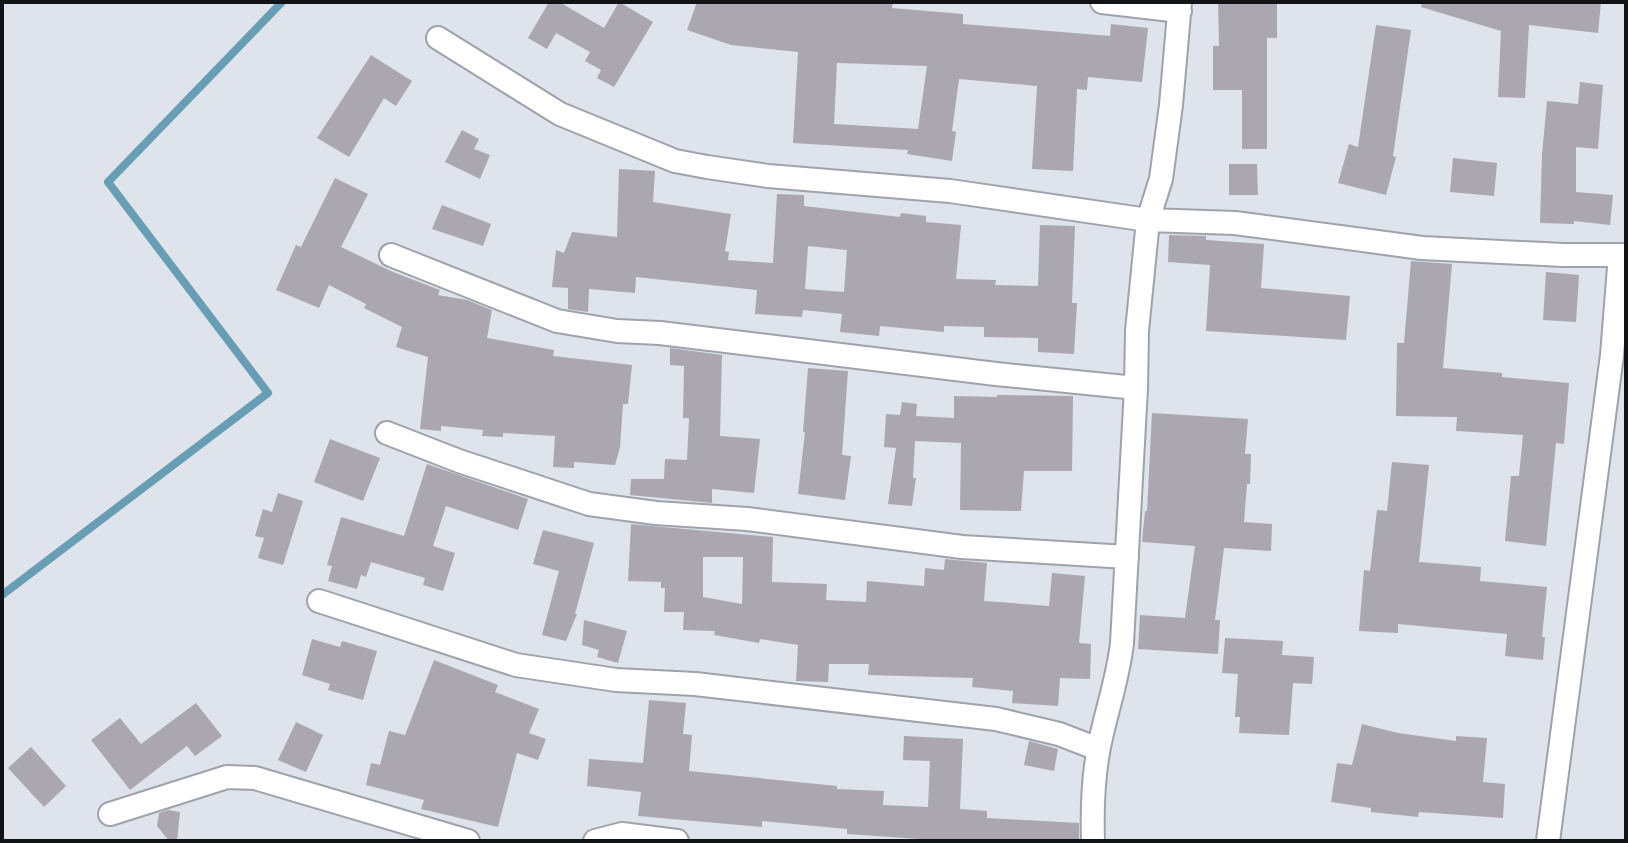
<svg xmlns="http://www.w3.org/2000/svg" width="1628" height="843" font-family="Barlow,sans-serif">
<style>
.lines{fill:none;stroke-linecap:round;stroke-linejoin:round}
.stream{stroke:#689eb4;stroke-width:8}
.building{fill:#aaa7b0;fill-rule:evenodd}
.minor-casing{stroke:#9ea3ab;stroke-width:26}
.minor{stroke:#fff;stroke-width:22}
</style>
<rect width="100%" height="100%" fill="#dee3ec"/>
<g class="lines">
<path class="stream" d="M2 595 268 393 108 182 282 2"/>
</g>
<path class="building" d="M549 2H559L604 28 619 2 653 22 614 87 597 78 601 70 585 61 590 52 556 33 547 49 528 38Z
M697 2H893L892 8 963 14V24L1110 36 1111 24 1148 28 1142 82 1088 77 1087 90 1077 89 1073 171 1032 169 1037 86 959 79 952 131 956 132 952 161 907 154 908 150 793 143 798 52 731 45 687 30ZM837 63 927 66 918 129 834 124Z
M1218 2H1277V38H1267V149H1242V90H1213V46H1219Z
M1422 2H1601L1598 33 1529 25 1525 98 1498 97 1501 31 1421 7Z
M1376 25 1411 30 1393 156 1396 157 1386 195 1338 183 1349 144 1358 147Z
M371 55 412 81 396 106 384 98 349 157 317 138Z
M1580 82 1603 85 1598 149 1576 147V192L1613 195 1610 225 1574 221V224L1540 223 1542 155 1547 101 1578 104Z
M462 130 479 139 474 149 490 155 480 179 445 162Z
M1453 158 1497 163 1494 196 1450 192Z
M1229 164H1257L1258 195H1229Z
M619 169 655 171 653 202 731 214 725 251 729 252 728 260 773 263 777 194 804 195V206L900 217 901 213 926 216V222L961 225 956 279 996 280 995 285 1038 286 1040 225 1075 226 1072 303H1077L1074 354 1038 352V338L984 337V327L944 326V332L880 326 879 336 840 332 842 314 803 310 802 317 755 314 757 290 636 277 635 293 589 289 588 312 568 309V288L552 287 556 250 564 253 572 232 617 237ZM808 246 847 250 844 292 805 289Z
M335 178 368 194 341 247 393 272 440 290 438 295 467 300 492 310 487 338 554 350 553 356 632 365 628 404H623L620 447 615 465 574 462V468L553 467 555 436 503 433V437L482 436 483 430 441 426V431L420 429 428 357 396 347 402 327 364 308 366 304 329 285 319 308 276 290 296 245 301 247Z
M442 205 491 224 483 246 432 229Z
M1169 235 1206 236V240L1264 244 1261 288 1350 296 1346 340 1206 331 1210 265 1168 262Z
M1411 261 1452 264 1443 368 1502 373V377L1569 383 1564 444 1556 443 1546 546 1505 541 1511 476H1519L1523 435 1456 431 1457 417 1396 416 1397 343H1404Z
M1546 272 1579 275 1576 322 1543 320Z
M670 348 722 355 720 436 760 439 754 493 712 489V503L630 495 631 479H664L665 459 687 460 689 418H683L684 366 670 365Z
M808 368 848 371 842 455 851 456 845 500 798 494 805 432H803Z
M997 395 1073 396 1072 471H1024L1021 511 960 510 961 443 915 441 913 478H916L912 506 888 504 896 448 884 447 886 414 900 415 902 402 917 404 916 416 954 418V396L997 397Z
M1152 413 1248 419 1245 454H1251L1250 484H1247L1244 522 1272 524 1271 551 1224 548 1215 620H1220L1218 654 1138 649 1140 615 1185 618 1195 546 1142 542 1145 511H1147Z
M330 439 380 458 363 501 314 482Z
M1392 462 1429 465 1419 562 1481 567 1480 581 1547 587 1542 637H1545L1543 660 1505 656 1507 634 1398 624V633L1359 631 1364 570 1370 571 1377 510 1387 511Z
M427 464 528 499 518 530 446 506 433 546 455 553 443 591 423 585 425 578 371 562 366 577 361 575 357 589 328 581 332 566 327 565 341 517 404 536Z
M278 493 303 501 283 565 258 558 264 538 255 536 263 509 272 512Z
M631 524 773 537 772 582 827 584 826 600 866 602 867 581 924 586 925 568 944 570 945 559 987 563 984 601 1049 606 1052 573 1085 576 1079 643 1091 644 1090 679 1060 678 1058 706 1012 703 1013 691 972 687 973 678 868 675 869 664H829L828 682 796 681 798 645 760 639 759 643 714 635 715 631 683 630 684 612H664L665 588H661V582L628 581ZM703 557H743L742 604 703 597Z
M543 530 594 543 575 614H577L566 641 542 635 559 571 533 564Z
M584 620 627 631 618 663 597 657 599 650 582 645Z
M1225 638 1283 641 1282 655 1314 657 1312 684 1293 683 1289 735 1239 733 1240 717H1235L1238 674 1222 673Z
M312 639 340 647 342 641 377 651 363 700 328 690 330 684 302 675Z
M434 660 498 685 495 692 539 709 529 733 546 739 538 760 517 753 498 827 421 809 424 800 366 785 371 763 380 765 389 731 405 735Z
M649 700 686 703 683 734 692 735 689 771 837 786V789L884 791 883 805 928 807 930 761 903 760 904 736 963 739 960 809 987 811V818L1079 823V841H919V839L847 834V829L762 821V827L638 816 641 792 587 786 589 759 643 763Z
M196 703 222 736 195 756 187 746 130 790 91 740 120 718 141 744Z
M296 722 323 735 306 772 278 760Z
M1362 724 1398 733 1456 741V736L1487 738 1483 782 1505 784 1503 818 1419 812 1418 817 1371 812V808L1331 802 1337 763 1352 765Z
M1029 741 1058 749 1054 771 1024 765Z
M31 747 66 786 44 807 8 768Z
M168 810 180 812 177 841H169L157 826 159 813Z"/>
<g class="lines">
<defs>
<path id="minor" d="M1102 2 1180 11
M438 38 560 114 675 161 707 167 768 176 950 191 1148 220 1235 223 1422 248 1563 255H1626
M391 255 557 321 617 331 660 333 996 374 1136 388
M387 433 459 461 589 504 656 513 747 519 962 547 1127 557
M319 601 516 665 616 680 695 684 996 719 1059 734 1098 749
M110 814 227 777 255 778 468 841
M595 841 622 834 677 841
M1093 841C1092 810 1093 778 1099 747 1106 712 1118 679 1122 643L1136 388 1137 331 1148 220 1161 179 1171 105 1180 2
M1548 841 1612 355 1620 255"/>
</defs>
<use href="#minor" class="minor-casing"/>
<use href="#minor" class="minor"/>
</g>
<rect width="1628" height="843" fill="none" stroke="#121316" stroke-width="8"/>
</svg>
